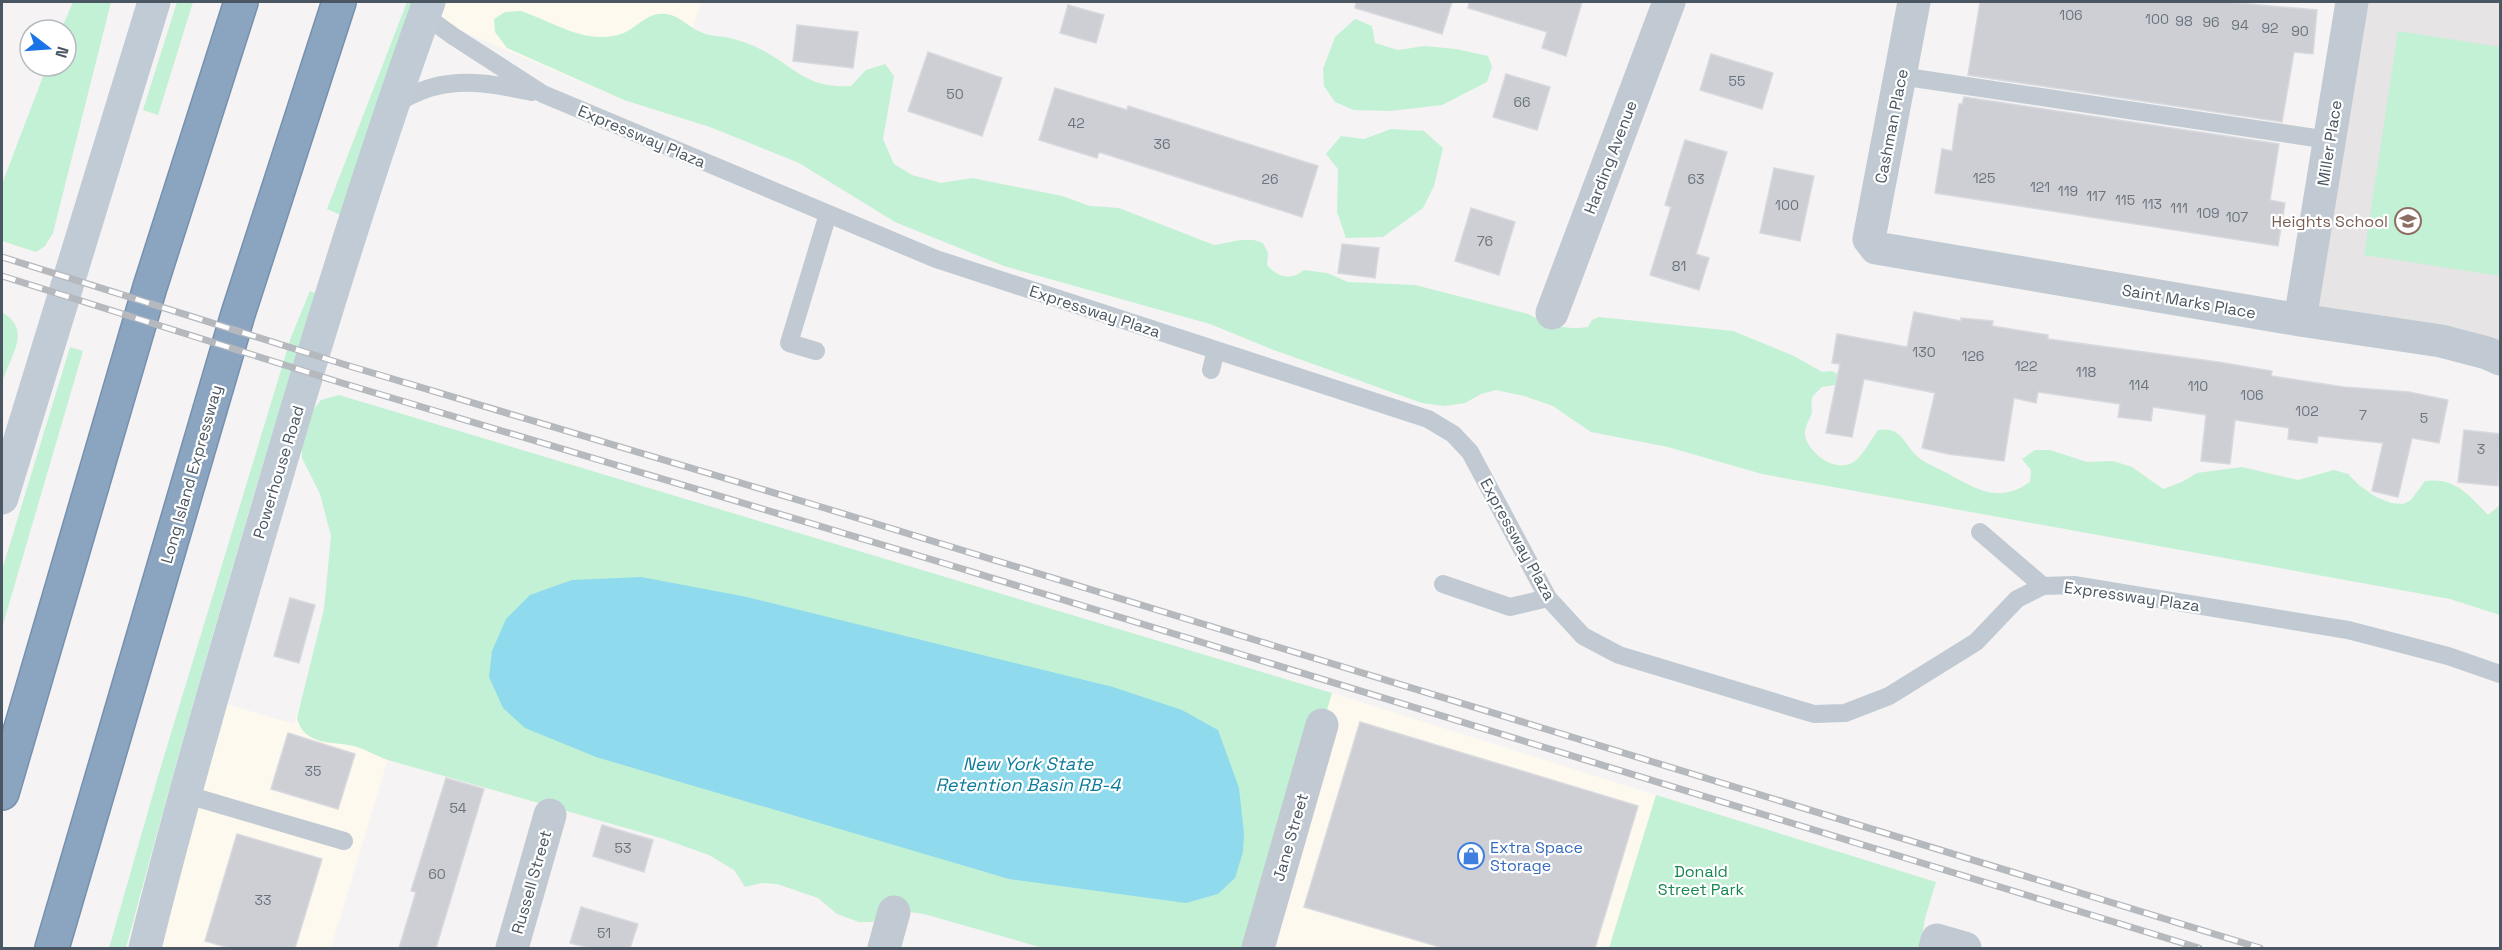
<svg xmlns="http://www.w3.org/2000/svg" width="2502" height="950" font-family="'Space Grotesk',sans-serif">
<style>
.commercial{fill:#fdf9ef}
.education{fill:#e6e4e5}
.green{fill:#c3f1d5}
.water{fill:#90daee}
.building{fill:#cdcfd5;stroke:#d7d9de;stroke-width:1.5}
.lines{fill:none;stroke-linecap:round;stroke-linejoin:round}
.motorway-casing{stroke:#7690ad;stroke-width:36}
.service{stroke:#c1cad2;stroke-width:18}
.minor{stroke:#c1cad2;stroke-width:33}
.secondary{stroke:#c1cbd6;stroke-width:33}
.motorway{stroke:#8ba5c1;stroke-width:33}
.rail-casing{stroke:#b5b8bd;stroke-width:7}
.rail{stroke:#fff;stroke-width:4.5;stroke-dasharray:14;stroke-linecap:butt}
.labels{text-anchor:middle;stroke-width:4.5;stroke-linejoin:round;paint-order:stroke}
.number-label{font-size:14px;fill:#6b747e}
.street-label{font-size:16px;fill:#4a5661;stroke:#fff}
.education-label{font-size:16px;fill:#785e54;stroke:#fff;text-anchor:end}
.shop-label{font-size:16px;fill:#366cbe;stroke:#fff;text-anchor:start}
.park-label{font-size:16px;fill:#17864f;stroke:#fff}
.water-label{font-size:18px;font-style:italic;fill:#0c7c9b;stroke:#fff}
</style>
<rect width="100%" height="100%" fill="#f5f3f3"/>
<path class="commercial" d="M429 2H702L663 112 624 100 424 15Z
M1332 693 1656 795 1609 948H1256Z
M210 699 294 724 300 705 396 732 331 948H146Z"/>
<path class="education" d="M2352 2H2500V359L2300 320Z"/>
<path class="green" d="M73 2H111L53 233 45 246 36 252 2 241V184L47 66H66V30H61Z
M177 2H193L158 115 143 110Z
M407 2H417L343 216 327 209Z
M521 11C551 21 581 42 613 36 637 33 645 8 671 15 682 18 691 29 703 33 710 36 718 36 725 37 735 39 747 43 756 47 794 65 804 89 851 86L866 70 885 64 894 76 883 139 894 164 912 175 941 183 972 178 1062 196 1090 206 1119 208 1214 245 1241 240H1254L1263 243 1268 253 1267 265C1277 277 1291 281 1304 270L1327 273 1348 282 1415 285 1528 314C1547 324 1567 331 1588 327L1592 320 1599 317 1733 331 1794 356 1822 372 1832 371 1852 381 1850 390 1835 385 1822 387C1819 390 1814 394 1812 398 1811 402 1812 408 1812 412 1810 421 1802 428 1806 439 1812 456 1838 474 1855 461 1864 454 1871 439 1878 430 1902 426 1903 443 1917 456 1924 463 1936 467 1945 472 1975 488 1997 505 2030 482L2031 470 2022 459 2035 450H2050L2087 462 2113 461 2132 467 2163 489 2182 482 2197 473 2242 467 2298 480 2334 470 2348 474 2360 486 2376 497 2391 503 2403 504 2411 500 2425 481C2455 477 2469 495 2488 515L2500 505V615L2450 599 1762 474 1668 447 1591 432 1553 406 1524 396 1496 390 1481 394 1465 403 1445 406 1422 403 1274 350 1210 324 1004 266 895 222 799 163 710 127 624 100 507 48 495 32 494 19 505 12Z
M1355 19 1372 26 1375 43 1398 50 1425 46 1456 49 1488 56 1492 67 1487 82 1442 105 1390 111 1354 110 1335 102 1324 86 1323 69 1335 37Z
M2398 31 2500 47V276L2364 255Z
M1391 129 1424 131 1443 148 1434 186 1423 208 1383 237 1346 238 1337 212 1338 169 1326 154 1341 136 1364 139Z
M310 291 315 293C248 510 184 729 126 948H109L159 773 291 337Z
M2 312C33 331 10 355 2 383Z
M70 347 83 351 2 628V570Z
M339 395 1332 693 1256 948H1043L924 914 903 911 872 922H859L837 914 818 898 777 884 762 883 745 887 734 870 709 855 661 838 388 760C377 756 367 750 357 747 334 740 305 748 297 718L324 609 331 536 320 494 302 458V434L309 415 321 400Z
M1656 795 1936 882 1925 918 1920 948H1609Z"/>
<path class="water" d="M641 577 747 597 1113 687 1182 710 1218 730 1239 788 1244 833 1243 852 1235 878 1218 894 1186 903 1009 879 596 757 525 728 503 708 489 677 492 651 506 619 530 595 572 580Z"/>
<path class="building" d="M1356 2H1452L1442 34 1355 8Z
M1469 2H1582L1566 56 1542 48 1547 32 1468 8Z
M1980 2H2227L2317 10 2313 54 2294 52 2282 122 1968 75Z
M1068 5 1104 15 1096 43 1060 33Z
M797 25 858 32 853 68 793 61Z
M928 52 1002 78 982 136 908 111Z
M1711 54 1773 73 1762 109 1700 90Z
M1506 74 1550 87 1537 130 1493 117Z
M1055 88 1127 110 1128 106 1318 166 1302 217 1099 152 1097 158 1039 140Z
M1964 97 2279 144 2270 200 2285 203 2278 246 1935 193 1942 149 1952 151 1959 104H1962Z
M1685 140 1727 152 1696 254 1709 258 1699 290 1650 275 1671 207 1665 205Z
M1774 168 1814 176 1800 241 1760 233Z
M1471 208 1515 222 1499 275 1455 261Z
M1342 244 1379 248 1375 278 1338 273Z
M1914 312 1961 321V318L1993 321 1992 326 2048 335V339L2218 362 2272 371 2271 376 2344 387 2409 392 2448 400 2439 443 2412 438 2398 497 2372 491 2383 443 2318 436 2317 443 2288 439 2289 428 2235 420 2230 464 2201 461 2206 415 2153 407 2151 421 2118 417 2120 404 2038 392 2036 403 2014 398 2004 461 1948 454 1922 448 1935 393 1864 379 1852 437 1826 433 1840 364 1832 363 1837 334 1907 347Z
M2464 430 2500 434 2498 486 2458 482Z
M290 598 315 605 299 663 274 656Z
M1360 722 1638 806 1595 948H1443L1304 907Z
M288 733 355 754 338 809 271 789Z
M446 778 484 789 436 948H399L416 892 411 891Z
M602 825 653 840 644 872 593 856Z
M237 834 322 859 295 948H229L205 941Z
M581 907 638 924 630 948H589L570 943Z"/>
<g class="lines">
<defs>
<path id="motorway" d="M2 793 150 287 241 2
M52 948 238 314 339 2"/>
</defs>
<use href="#motorway" class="motorway-casing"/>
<path class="service" d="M424 15 453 36 543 94 936 259 1428 419 1453 434 1470 452 1548 598 1583 636 1619 655 1814 714 1845 713 1889 696 1976 642 2017 599 2043 586 2074 585 2348 630 2448 656 2500 674
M1900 76 2329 140
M394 104C406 98 420 90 433 87 466 78 499 85 532 92
M816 351 789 343 828 214
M1211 370 1216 350
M1980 532 2043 586
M1443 584 1510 607 1548 598
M184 794 344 841"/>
<path class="minor" d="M1914 2 1869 239 1876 248 2300 320 2441 341 2487 353 2500 359
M1552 313 1669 2
M2300 320 2352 2
M512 948 550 815
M884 948 894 912
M1258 948 1322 725
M1935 948 1937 940 1965 948"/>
<path class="secondary" d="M2 498 154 2
M145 948C183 794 228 642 273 489 321 325 371 162 429 2"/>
<use href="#motorway" class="motorway"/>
<defs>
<path id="rail" d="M2 257 346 365 818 506 2260 948
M2 276 342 383 943 563 2199 948"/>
</defs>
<use href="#rail" class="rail-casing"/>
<use href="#rail" class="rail"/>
</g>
<defs>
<symbol id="school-ring" viewBox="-11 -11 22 22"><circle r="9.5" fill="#fff" stroke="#8d6e63" stroke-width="1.5"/><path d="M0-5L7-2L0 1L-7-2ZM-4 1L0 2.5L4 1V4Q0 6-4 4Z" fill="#8d6e63"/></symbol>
<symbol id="shop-ring" viewBox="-11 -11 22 22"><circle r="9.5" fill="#fff" stroke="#3f7fe0" stroke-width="1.5"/><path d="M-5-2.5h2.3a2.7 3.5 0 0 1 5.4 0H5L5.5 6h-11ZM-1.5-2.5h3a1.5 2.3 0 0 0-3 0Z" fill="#3f7fe0"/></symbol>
</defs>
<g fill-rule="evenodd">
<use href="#school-ring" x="2393" y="206" width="30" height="30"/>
<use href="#shop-ring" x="1456" y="841" width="30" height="30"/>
</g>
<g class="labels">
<g class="number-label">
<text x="2071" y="20">106</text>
<text x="2157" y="24">100</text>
<text x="2184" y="26">98</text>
<text x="2211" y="27">96</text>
<text x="2240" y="30">94</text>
<text x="2270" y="33">92</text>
<text x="2300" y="36">90</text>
<text x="1737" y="86">55</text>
<text x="955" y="99">50</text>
<text x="1522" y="107">66</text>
<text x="1076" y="128">42</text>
<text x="1162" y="149">36</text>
<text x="1984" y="183">125</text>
<text x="1270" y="184">26</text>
<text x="1696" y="184">63</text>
<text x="2040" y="192">121</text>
<text x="2068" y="196">119</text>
<text x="2096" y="201">117</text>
<text x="2125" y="205">115</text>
<text x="2152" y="209">113</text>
<text x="1787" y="210">100</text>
<text x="2179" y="213">111</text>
<text x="2208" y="218">109</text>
<text x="2237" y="222">107</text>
<text x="1485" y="246">76</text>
<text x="1679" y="271">81</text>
<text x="1924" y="357">130</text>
<text x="1973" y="361">126</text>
<text x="2026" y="371">122</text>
<text x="2086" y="377">118</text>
<text x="2139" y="390">114</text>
<text x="2198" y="391">110</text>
<text x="2252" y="400">106</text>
<text x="2307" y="416">102</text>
<text x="2363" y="420">7</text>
<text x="2424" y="423">5</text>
<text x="2481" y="454">3</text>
<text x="313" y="776">35</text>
<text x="458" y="813">54</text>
<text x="623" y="853">53</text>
<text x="437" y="879">60</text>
<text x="263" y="905">33</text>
<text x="604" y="938">51</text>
</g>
<g class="street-label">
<text transform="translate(1891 126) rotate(-79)" y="6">Cashman Place</text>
<text transform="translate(642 136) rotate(23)" y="6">Expressway Plaza</text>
<text transform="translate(2329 143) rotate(-81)" y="6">Miller Place</text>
<text transform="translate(1610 157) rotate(-69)" y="6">Harding Avenue</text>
<text transform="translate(2189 301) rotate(10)" y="6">Saint Marks Place</text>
<text transform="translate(1095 311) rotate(18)" y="6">Expressway Plaza</text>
<text transform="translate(278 472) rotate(-73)" y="6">Powerhouse Road</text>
<text transform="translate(191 474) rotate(-74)" y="6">Long Island Expressway</text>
<text transform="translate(1518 539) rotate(61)" y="6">Expressway Plaza</text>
<text transform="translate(2132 596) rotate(8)" y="6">Expressway Plaza</text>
<text transform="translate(1290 837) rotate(-74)" y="6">Jane Street</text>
<text transform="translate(531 882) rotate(-74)" y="6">Russell Street</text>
</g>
<g class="education-label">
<text x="2388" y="227">Heights School</text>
</g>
<g class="shop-label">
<text x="1490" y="853">Extra Space<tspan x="1490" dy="18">Storage</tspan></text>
</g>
<g class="park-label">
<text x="1701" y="877">Donald<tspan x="1701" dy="18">Street Park</tspan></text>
</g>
<g class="water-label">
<text x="1028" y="770">New York State<tspan x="1028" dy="21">Retention Basin RB-4</tspan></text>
</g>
</g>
<rect width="2502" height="950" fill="none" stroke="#4a5661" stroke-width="6"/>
<g transform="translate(48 48) rotate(107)"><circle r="28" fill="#ffffff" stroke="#b7bbc0" stroke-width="1.5"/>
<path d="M0-4.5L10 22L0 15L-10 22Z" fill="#1a73e8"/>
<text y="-9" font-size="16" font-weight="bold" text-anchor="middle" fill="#4a5661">N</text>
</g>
</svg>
